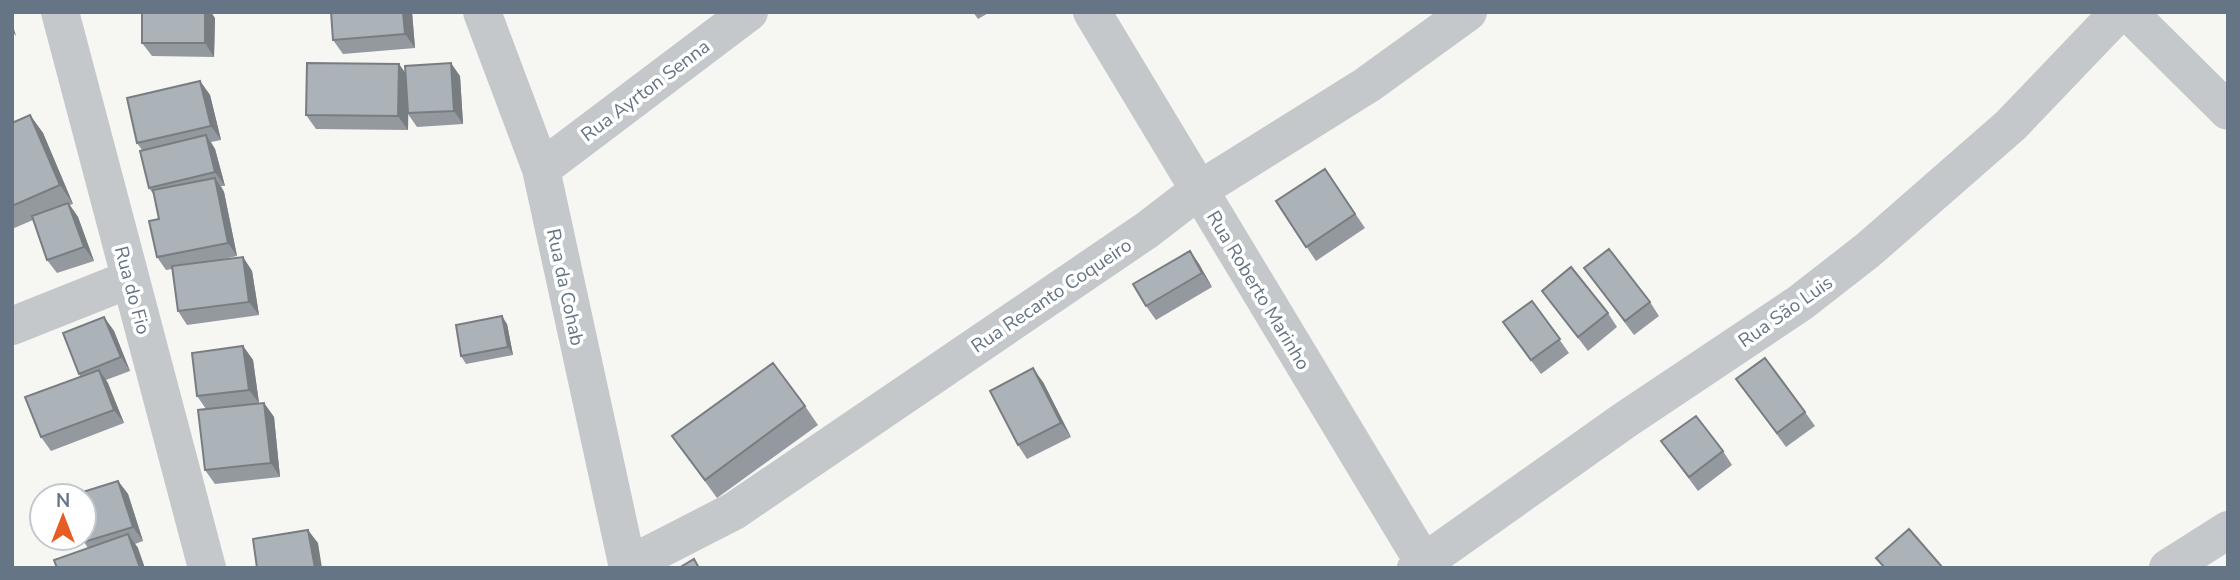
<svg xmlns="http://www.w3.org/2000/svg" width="2240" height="580" font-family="'Nunito Sans',sans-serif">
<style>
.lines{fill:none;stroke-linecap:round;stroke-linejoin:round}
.minor{stroke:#c4c8cb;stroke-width:38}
.wall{fill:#93999e}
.shaded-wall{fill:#787d81}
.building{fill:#abb2b8;stroke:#787d81;stroke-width:2}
.labels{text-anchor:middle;stroke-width:7;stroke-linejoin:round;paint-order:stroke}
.street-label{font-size:19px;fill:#657585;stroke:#fff}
</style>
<rect width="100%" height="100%" fill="#f6f6f3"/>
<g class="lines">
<path class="minor" d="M60 12 207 568
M482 12 541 169 628 568
M1092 12 1427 568
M2128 12 2228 111
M541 169 749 12
M12 326 130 279
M627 566 734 511 1147 230 1199 190 1367 85 1468 12
M1416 568 1625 420 1800 303 1868 250 2011 125 2119 12
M2168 568 2228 530"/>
</g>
<path class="wall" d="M412 12 415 48 343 54 333 40Z
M973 12H990L978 19Z
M215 18 214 57 152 56 142 43Z
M399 64 405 73 460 76 463 124 417 127 408 114V130L316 129 306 115Z
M200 81 210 95 221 140 211 142 215 149 225 186H221L224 192 237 256 215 261 243 257 252 271 259 315 187 325 178 311 172 269 166 270 157 257 159 219 154 195 149 188 142 150 137 143Z
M30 115 43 133 73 204 70 205 78 217 94 261 57 273 47 260 33 220 12 229V123Z
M1325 169 1365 228 1316 261 1276 201Z
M1190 251 1199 264 1212 287 1156 320 1146 306Z
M1584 268 1650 302 1659 316 1634 335Z
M1542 291 1608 313 1617 327 1588 351Z
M1532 301 1569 353 1541 374 1503 322Z
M104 317 114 331 130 371 106 380 124 423 51 451 41 437 80 376 79 374Z
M507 324 513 355 466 364 461 356Z
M243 346 253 360 259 403H264L274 417 280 477 215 484 205 470 206 409 197 396Z
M1043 382 1071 437 1027 459 1018 445Z
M1746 392 1805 412 1815 426 1786 447Z
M805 406 818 425 717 498 672 436Z
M1661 441 1723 451 1732 465 1698 491Z
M118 481 128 494 143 541 135 544 138 548H88L84 542Z"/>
<path class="shaded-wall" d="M205 12H211L215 18 214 57 205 43Z
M403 12H412L415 48 405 34Z
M12 22 16 36 12 31Z
M451 63 460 76 463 124 454 111Z
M399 64 409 78 408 130 398 116Z
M200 81 210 95 221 140 211 126Z
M30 115 43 133 73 204 60 185Z
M206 135 215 149 225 186 215 172Z
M215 178 224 192 237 256 228 243Z
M68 203 78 217 94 261 84 247Z
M1190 251 1199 264 1212 287 1202 273Z
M243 257 252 271 259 315 249 302Z
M502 316 507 324 513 355 508 347Z
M104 317 114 331 130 371 121 357Z
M243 346 253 360 259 403 249 390Z
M1033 368 1043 382 1071 437 1061 423Z
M99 370 108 383 124 423 114 410Z
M264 403 274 417 280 477 271 463Z
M118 481 128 494 143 541 133 527Z
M308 530 318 543 322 568H315Z
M128 534 138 548 145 568H140Z"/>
<path class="building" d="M142 12H205V43H142Z
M331 12H403L405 34 333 40Z
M307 63 399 64 398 116 306 115Z
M451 63 454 111 408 113 405 66Z
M200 81 211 126 137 143 127 98Z
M30 115 60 185 12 206V123Z
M206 135 215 172 149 188 140 151Z
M1325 169 1355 214 1306 247 1276 201Z
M215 178 228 243 157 257 149 221 159 219 153 190Z
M68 203 84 247 47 260 32 216Z
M1609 249 1650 302 1625 321 1584 268Z
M1190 251 1202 273 1146 306 1133 284Z
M243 257 249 302 178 311 172 266Z
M1571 267 1608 313 1578 337 1542 291Z
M1532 301 1560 339 1531 360 1503 322Z
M502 316 508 347 461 356 456 325Z
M104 317 121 357 79 374 63 333Z
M243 346 249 390 197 396 192 353Z
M1765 358 1805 412 1777 433 1736 379Z
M773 363 805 406 705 480 672 436Z
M1033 368 1061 423 1018 445 990 391Z
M99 370 114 410 41 437 25 397Z
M264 403 271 463 205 470 198 410Z
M1696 416 1723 451 1689 477 1661 441Z
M118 481 133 527 84 542 83 538H84V496H70Z
M1909 529 1943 568H1885L1876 558Z
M308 530 315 568H257L253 539Z
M128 534 140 568H57L54 560Z
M694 559 699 568H679Z"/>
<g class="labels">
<g class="street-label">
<text transform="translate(645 90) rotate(-37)" y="7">Rua Ayrton Senna</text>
<text transform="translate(566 287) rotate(78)" y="7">Rua da Cohab</text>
<text transform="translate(133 290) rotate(75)" y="7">Rua do Fio</text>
<text transform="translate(1259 290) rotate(59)" y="7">Rua Roberto Marinho</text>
<text transform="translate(1051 295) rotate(-34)" y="7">Rua Recanto Coqueiro</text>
<text transform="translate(1785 311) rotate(-35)" y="7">Rua São Luis</text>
</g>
</g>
<rect width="2240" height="580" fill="none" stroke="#657585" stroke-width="28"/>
<g transform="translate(63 517)"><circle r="33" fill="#ffffff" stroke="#c1c8ce" stroke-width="2"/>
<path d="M0-5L12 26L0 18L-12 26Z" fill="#e75c23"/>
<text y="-10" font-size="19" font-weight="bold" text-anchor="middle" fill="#657585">N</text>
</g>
</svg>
